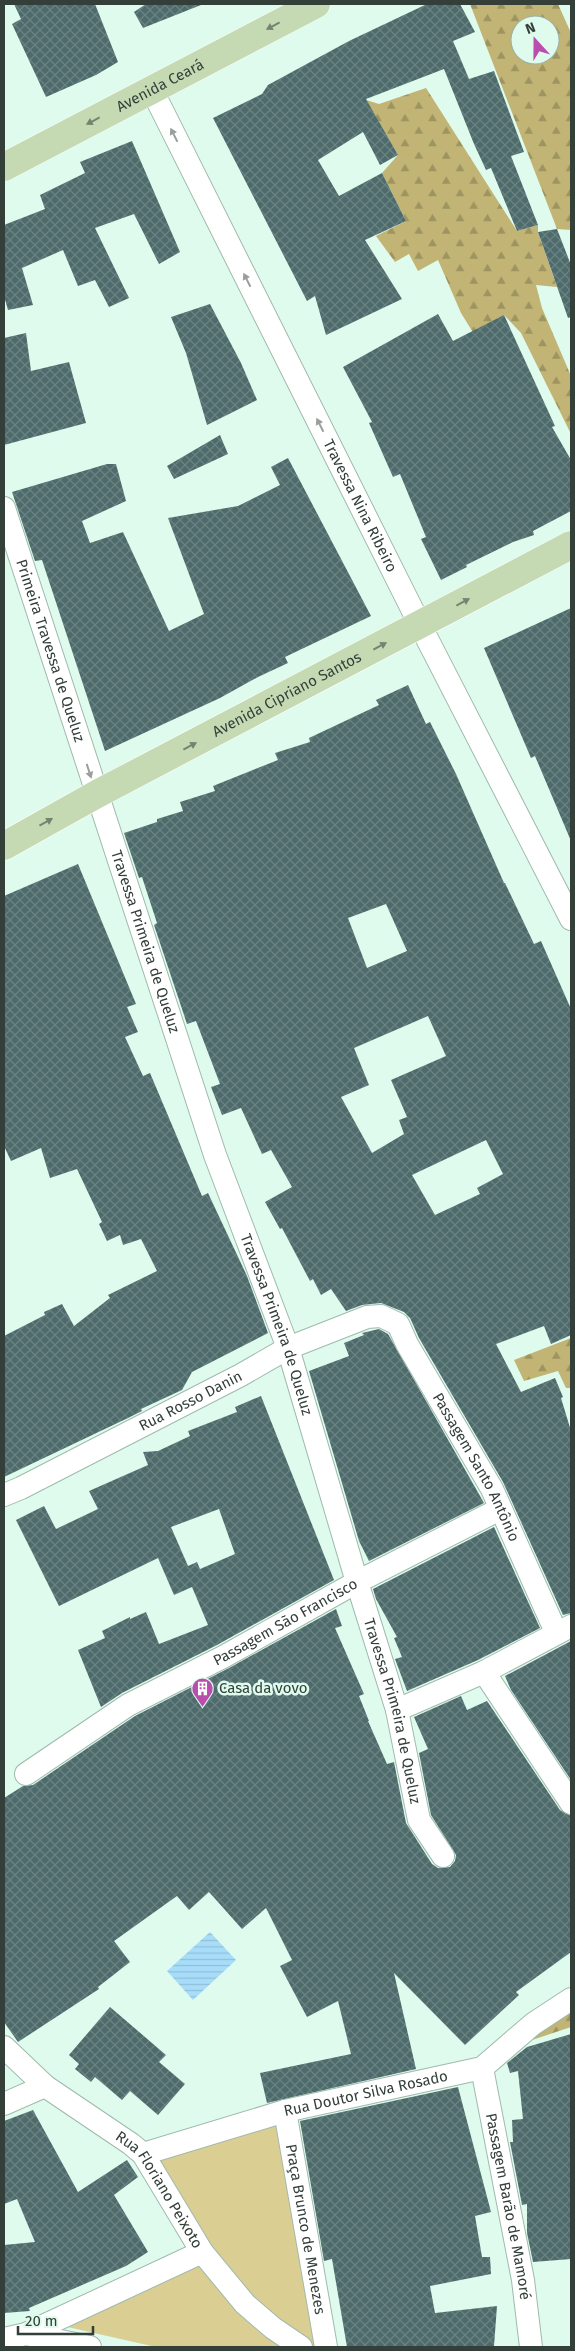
<svg xmlns="http://www.w3.org/2000/svg" width="575" height="2351" font-family="'Fira Sans',sans-serif">
<style>
.forest{fill:url(#forest-firs);fill-rule:evenodd}
.park{fill:#dbce93}
.water{fill:url(#water-rules)}
.building{fill:url(#building-cross-hatch);fill-rule:evenodd}
.lines{fill:none;stroke-linecap:round;stroke-linejoin:round}
.minor-casing{stroke:#9fbaad;stroke-width:24}
.primary-casing{stroke:#fff;stroke-width:29}
.minor{stroke:#fff;stroke-width:22}
.primary{stroke:#c5d9b3;stroke-width:28}
.oneway{fill:#758470}
.oneway2{fill:#9a9f9c}
.labels{text-anchor:middle;stroke-width:5;stroke-linejoin:round;paint-order:stroke}
.street-label{font-size:15px;fill:#343f3a;stroke:#dffbed}
.poi-label{font-size:15px;fill:#343f3a;stroke:#dffbed;text-anchor:start}
</style>
<defs>
<pattern id="forest-firs" width="22" height="20" patternUnits="userSpaceOnUse" patternTransform="scale(1.25)"><rect width="22" height="20" fill="#c1b474"/><path d="M5 1l3.5 6h-7zM16 11l3.5 6h-7z" fill="#9e9460"/></pattern>
<pattern id="water-rules" width="6" height="5" patternUnits="userSpaceOnUse" patternTransform="scale(1.25)"><rect width="6" height="5" fill="#a8ddfa"/><path d="M0 2.5h6" fill="none" stroke="#91bfd7"/></pattern>
<pattern id="building-cross-hatch" width="8" height="8" patternUnits="userSpaceOnUse" patternTransform="scale(1.25)"><rect width="8" height="8" fill="#4e6b6c"/><path d="M0 0l8 8M0 8l8-8" fill="none" stroke="#6b8282"/></pattern>
</defs>
<rect width="100%" height="100%" fill="#dffbed"/>
<path class="forest" d="M470 4H558L571 33V230L557 229ZM520 25H550V55H520Z
M426 88 517 231 538 225V232L557 287 536 285 542 308 571 376V434L521 333 504 315 477 339 461 313 438 260 418 271 409 254 395 262 376 236 406 221 382 173 398 155 366 100 379 104Z
M571 1338V1388H566L558 1371 524 1381 514 1360Z
M571 2006V2027L520 2044Z"/>
<path class="park" d="M280 2124 321 2347H156L63 2326 215 2257 154 2157Z"/>
<path class="water" d="M210 1932 236 1960 193 2000 167 1971Z"/>
<path class="building" d="M14 4H95L118 62 96 75 46 97 12 24 21 19Z
M146 4H201V5L143 28 134 12Z
M427 4H460L475 32 453 41 469 79 494 71 524 152 511 156 538 225 517 231 491 168 486 170 474 144 444 69 366 99 398 155 380 165 363 132 318 160 339 196 382 173 406 221 365 240 402 299 326 335 315 296 307 301 213 118 262 94 268 85 349 41Z
M132 141 180 252 159 264 134 214 95 228 129 298 109 307 95 280 78 286 63 250 22 268 33 305 8 310 4 296V225L45 209 40 195 85 173 80 162Z
M557 229 571 265V317L568 318 538 232Z
M210 304 241 363 257 400 207 425 186 353 171 317Z
M438 314 453 341 504 315 555 426 552 427 571 460V511L533 531 534 535 513 542 466 565 467 567 441 580 421 539 426 537 400 474 393 477 369 423 372 422 343 367Z
M26 333 31 371 69 362 86 423 4 445V338Z
M220 435 228 454 174 479 167 466Z
M288 458 371 616 285 657 288 663 258 677 220 698 105 751 42 560 35 561 12 492 107 464H116L126 501 82 521 90 543 123 532 169 631 204 614 168 518 238 506 280 485 271 467Z
M571 608V841L535 756 531 758 484 648Z
M408 685 426 724 430 722 456 774 504 883H505L534 944 541 941 571 1009V1335L551 1344 544 1326 496 1344 521 1392 555 1378 563 1397 561 1398 571 1431V1613L563 1615 503 1482 419 1338 410 1318 404 1312 381 1303 362 1305 346 1311 331 1289 321 1295 313 1279 310 1281 282 1228 280 1229 265 1202 292 1187 271 1150 262 1154 241 1108 222 1115 211 1087 220 1084 196 1021 187 1024 154 925 157 923 142 877 139 878 124 833 157 822V819L183 811 180 802 215 791 213 786 278 760 275 753 310 742 309 738 379 705 376 700ZM386 904 407 951 367 968 348 918ZM428 1016 446 1056 391 1080 407 1117 399 1120 404 1134 372 1153 341 1097 369 1085 354 1048ZM486 1140 503 1174 477 1188 480 1194 435 1215 412 1175Z
M78 864 136 1004 127 1007 138 1032 125 1037 143 1076 150 1073 202 1196 208 1193 247 1276 268 1333 192 1372 182 1390 141 1409 142 1411 128 1418 4 1477V1336L45 1315 44 1312 62 1304 74 1326 110 1298 108 1295 157 1271 141 1239 123 1245 120 1235 107 1241 99 1224 102 1222 77 1169 50 1178 41 1148 11 1161 4 1146V896Z
M379 1329 388 1334 484 1503 369 1561 359 1541 309 1371 349 1356 344 1343 364 1335 362 1333Z
M261 1396 334 1580 217 1645 122 1693 101 1707 78 1650 105 1638 102 1631 130 1617V1619L146 1612 159 1644 208 1625 192 1587 174 1595 158 1558 59 1606 16 1520 44 1506 56 1529 98 1509 89 1491 148 1465 143 1452 158 1451 190 1436 188 1431 237 1412 235 1407ZM219 1509 235 1554 200 1569 197 1562 188 1566 171 1527Z
M494 1527 540 1628 478 1660 407 1691 395 1659 402 1657 394 1638 397 1637 376 1599 373 1589Z
M336 1609 342 1626 335 1628 364 1694 359 1696 369 1721H368L387 1764 394 1762 406 1823 432 1864 438 1868 450 1867 455 1861 456 1855 431 1815 419 1753 428 1749 414 1717 461 1696 467 1710 487 1701 560 1810 571 1816V1952L516 1992 519 1995 465 2045 394 1973 416 2069 267 2103 260 2073 351 2054 338 2001 307 2017 280 1966 292 1960 266 1908 242 1929 209 1892 189 1910 177 1896 114 1941 130 1962 98 1987 99 1989 18 2042 4 2022V1798L23 1786 33 1785 135 1716 229 1668Z
M571 1641V1780L511 1690 505 1676Z
M110 2007 166 2055 159 2062 185 2084 158 2115 130 2091 122 2100 95 2077 91 2082 75 2069 79 2064 69 2055Z
M571 2034V2259L533 2262 527 2233V2204L522 2205 510 2142H513L512 2120 523 2119 518 2071 510 2073 507 2063 527 2047Z
M458 2087 491 2212 475 2216 482 2257H490L491 2274 430 2286 435 2313 497 2306 494 2346 347 2347 332 2259 324 2261 300 2121Z
M33 2110 78 2192 127 2160 138 2177 114 2195 148 2252 126 2266 29 2308 30 2311 4 2313V2245L35 2242 17 2199 4 2204V2121Z"/>
<g class="lines">
<defs>
<g id="minor">
<path id="s1" d="M152 90 420 625 571 919"/>
<path id="s2" d="M4 508 215 1155 288 1348 357 1582 397 1710 419 1820 443 1856"/>
<path id="s3" d="M4 1495 21 1488 241 1375 288 1348 367 1317 381 1316 398 1324 407 1344 492 1489 556 1632"/>
<path d="M484 1672 571 1803"/>
<path d="M397 1710 484 1672 571 1626"/>
<path id="s4" d="M26 1774 128 1705 223 1657 357 1582 500 1509"/>
<path id="s5" d="M4 2047 45 2086 131 2144 143 2154 202 2252 245 2304 273 2328 301 2347"/>
<path id="s6" d="M482 2068 523 2280 531 2347"/>
<path d="M4 2104 45 2086"/>
<path id="s7" d="M285 2111 326 2347"/>
<path id="s8" d="M143 2154 285 2111 482 2068 533 2024 571 1999"/>
<path d="M26 2334 90 2347"/>
<path d="M4 2339 26 2334 202 2252"/>
</g>
<g id="primary">
<path id="s9" d="M4 167 316 4"/>
<path id="s10" d="M4 846 97 794 571 545"/>
</g>
</defs>
<use href="#minor" class="minor-casing"/>
<use href="#primary" class="primary-casing"/>
<use href="#minor" class="minor"/>
<use href="#primary" class="primary"/>
</g>
<defs><path id="oneway-solid" d="M-6-.8H1V-3.2L6.5 0L1 3.2V.8H-6Z" transform="scale(1.25)"/></defs>
<g class="oneway">
<use href="#oneway-solid" transform="translate(273 26) rotate(152)"/>
<use href="#oneway-solid" transform="translate(93 121) rotate(152)"/>
<use href="#oneway-solid" transform="translate(463 602) rotate(-28)"/>
<use href="#oneway-solid" transform="translate(380 646) rotate(-28)"/>
<use href="#oneway-solid" transform="translate(190 746) rotate(-28)"/>
<use href="#oneway-solid" transform="translate(46 822) rotate(-29)"/>
</g>
<g class="oneway2">
<use href="#oneway-solid" transform="translate(174 135) rotate(-117)"/>
<use href="#oneway-solid" transform="translate(247 280) rotate(-117)"/>
<use href="#oneway-solid" transform="translate(320 425) rotate(-117)"/>
<use href="#oneway-solid" transform="translate(89 771) rotate(72)"/>
</g>
<defs>
<symbol id="building-pin" viewBox="-11 -11 22 30"><path d="M0 17L-7.5 6A9.5 9.5 0 1 1 7.5 6Z" fill="#ba4dad" stroke="#dffbed"/><path d="M-4-6H4V6H1V3H-1V6H-4ZM-2.5-4.3h1.7v1.8h-1.7ZM.8-4.3h1.7v1.8H.8ZM-2.5-1h1.7V.8h-1.7ZM.8-1h1.7V.8H.8Z" fill="#fff"/></symbol>
</defs>
<g fill-rule="evenodd">
<use href="#building-pin" x="190" y="1676" width="25" height="34"/>
</g>
<g class="labels">
<g class="street-label">
<text dy="5" stroke="none"><textPath href="#s9" startOffset="176">Avenida Ceará</textPath></text>
<text dy="5" stroke="none"><textPath href="#s1" startOffset="465">Travessa Nina Ribeiro</textPath></text>
<text dy="5" stroke="none"><textPath href="#s2" startOffset="150">Primeira Travessa de Queluz</textPath></text>
<text dy="5" stroke="none"><textPath href="#s10" startOffset="321">Avenida Cipriano Santos</textPath></text>
<text dy="5" stroke="none"><textPath href="#s2" startOffset="456">Travessa Primeira de Queluz</textPath></text>
<text dy="5" stroke="none"><textPath href="#s2" startOffset="861">Travessa Primeira de Queluz</textPath></text>
<text dy="5" stroke="none"><textPath href="#s3" startOffset="209">Rua Rosso Danin</textPath></text>
<text dy="5" stroke="none"><textPath href="#s3" startOffset="601">Passagem Santo Antônio</textPath></text>
<text dy="5" stroke="none"><textPath href="#s4" startOffset="301">Passagem São Francisco</textPath></text>
<text dy="5" stroke="none"><textPath href="#s2" startOffset="1265">Travessa Primeira de Queluz</textPath></text>
<text dy="5" stroke="none"><textPath href="#s8" startOffset="231">Rua Doutor Silva Rosado</textPath></text>
<text dy="5" stroke="none"><textPath href="#s5" startOffset="214">Rua Floriano Peixoto</textPath></text>
<text dy="5" stroke="none"><textPath href="#s6" startOffset="141">Passagem Barão de Mamoré</textPath></text>
<text dy="5" stroke="none"><textPath href="#s7" startOffset="120">Praça Brunco de Menezes</textPath></text>
</g>
<g class="poi-label">
<text x="219" y="1693">Casa da vovo</text>
</g>
</g>
<rect width="575" height="2351" fill="none" stroke="#343f3a" stroke-width="10"/>
<g transform="translate(535 40) rotate(339)"><circle r="24" fill="#dffbed" stroke="#9bb0a5"/>
<path d="M0-4L9 19L0 12L-9 19Z" fill="#ba4dad"/>
<text y="-8" font-size="14" font-weight="bold" text-anchor="middle" fill="#343f3a">N</text>
</g>
<path d="M18 2326v8h75v-8" fill="none" stroke="#343f3a" stroke-width="2.5"/>
<text x="25" y="2326" font-size="15" fill="#343f3a" stroke="#dffbed" stroke-width="4" paint-order="stroke">20 m</text>
</svg>
